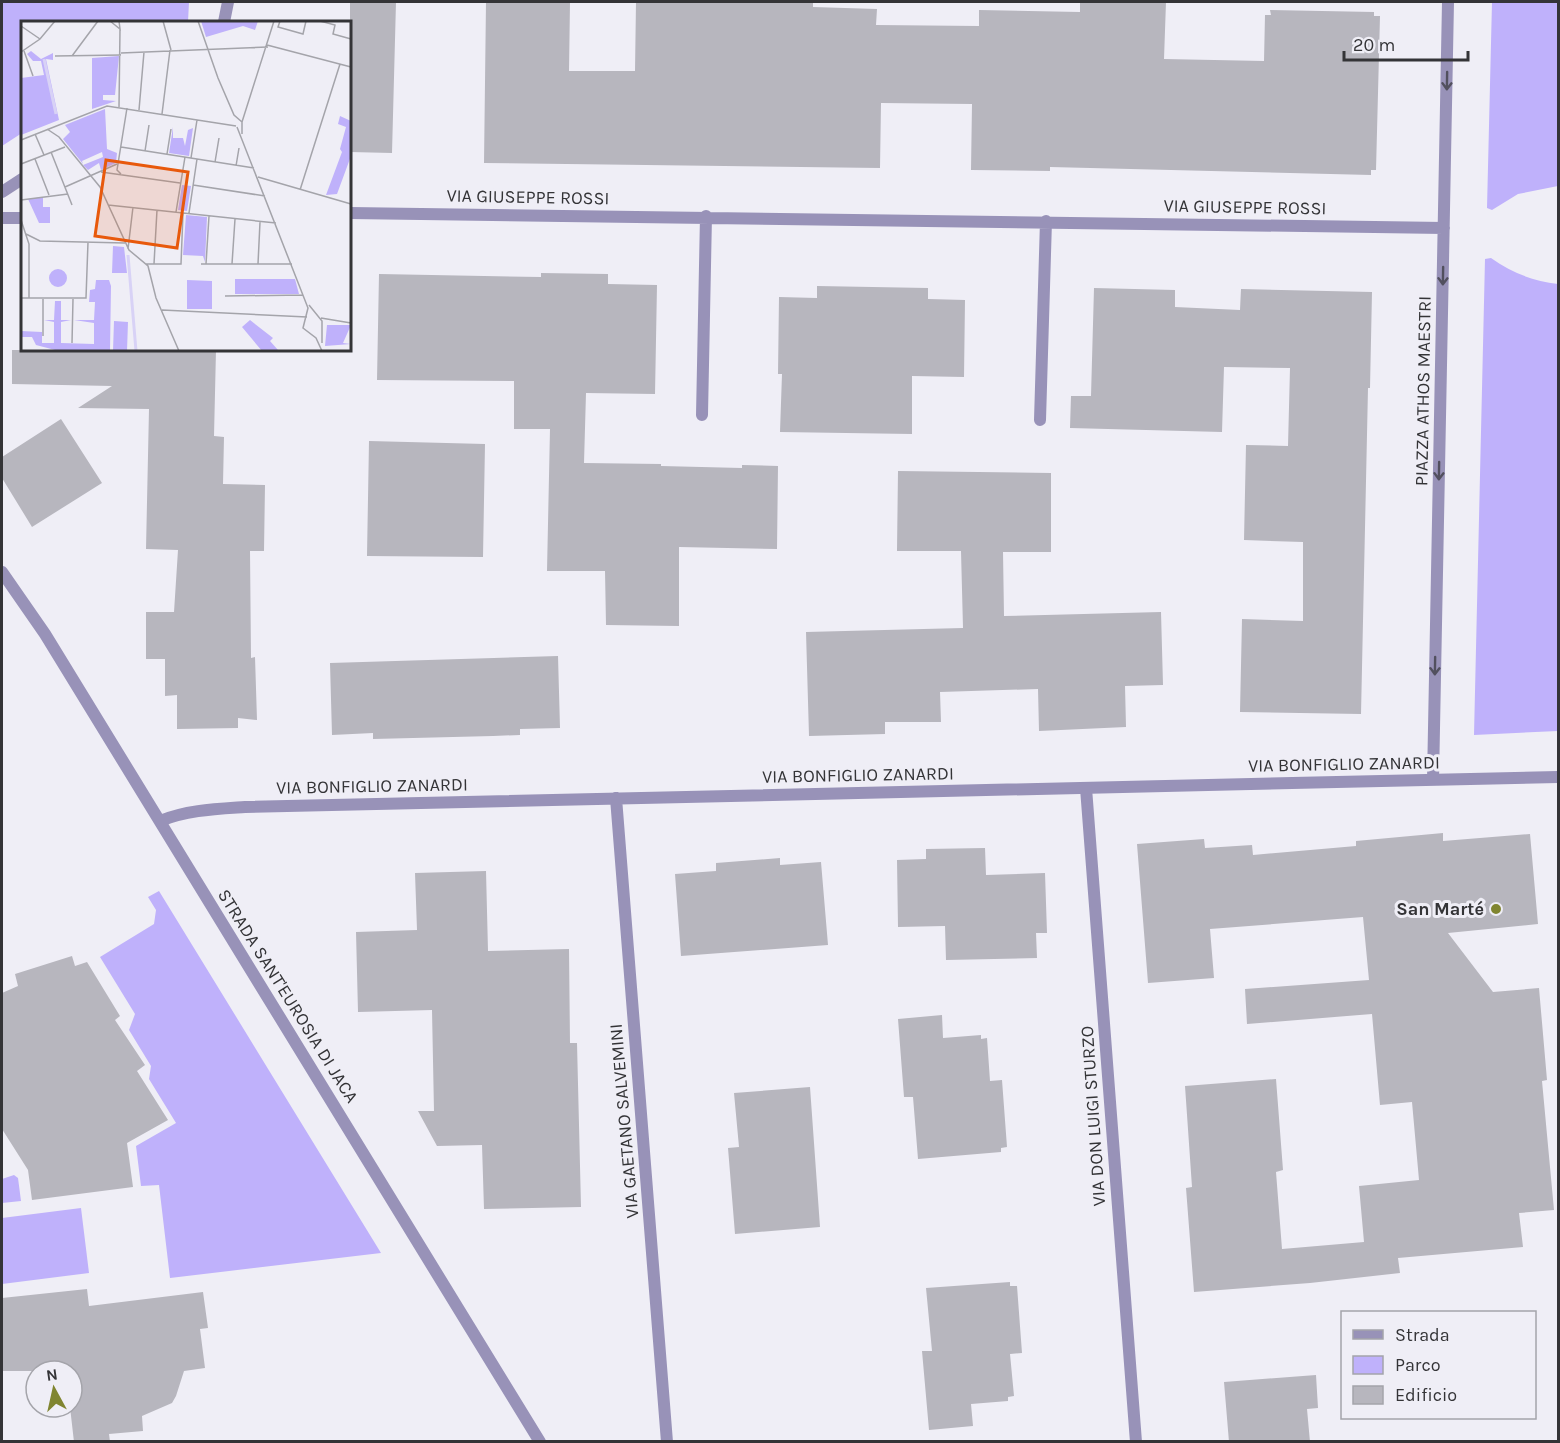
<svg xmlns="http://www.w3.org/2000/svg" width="1560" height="1443" font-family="Karla,sans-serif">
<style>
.green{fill:#bfb1fb}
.building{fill:#b7b6be}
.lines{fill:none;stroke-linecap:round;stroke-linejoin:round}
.street{stroke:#9892b8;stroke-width:12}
.oneway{stroke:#52505e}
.poi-dot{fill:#808530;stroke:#efeef6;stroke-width:2}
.labels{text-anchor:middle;stroke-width:6;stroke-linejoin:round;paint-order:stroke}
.street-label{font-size:18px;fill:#343437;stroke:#efeef6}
.poi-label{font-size:18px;font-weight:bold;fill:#343437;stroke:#efeef6;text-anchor:end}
.inset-river{fill:none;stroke:#d8d2f6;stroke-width:3}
.inset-road{fill:none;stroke:#a4a4aa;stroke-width:1.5}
.view{fill:#e8590c;fill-opacity:0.15;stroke:#e8590c;stroke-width:3}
.inset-edge{fill:none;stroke:#343437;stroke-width:3}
</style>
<rect width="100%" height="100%" fill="#efeef6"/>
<path class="green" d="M2 2H189L188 22H22V133L2 146Z
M1492 2H1558V186L1518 194 1492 210 1487 208Z
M1491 258C1512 273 1533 281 1558 284V731L1474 735 1485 259Z
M159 891 381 1253 170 1278 159 1185 141 1186 136 1146 176 1123 149 1079 151 1066 129 1030 135 1014 100 957 154 924 156 910 148 897Z
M14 1175 18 1178 21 1201 2 1203V1179Z
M81 1208 89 1273 2 1284V1218Z"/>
<path class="building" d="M350 2H396L392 153 350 152Z
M486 2H570L569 71H635L636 2H813V7L877 9 876 25 979 26V10L1080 12V2H1166L1164 59 1264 61 1265 15H1271L1270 10 1374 12V16H1380L1376 170H1371V175L1050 167V171L971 170 972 104 881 103 880 168 484 163Z
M541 273 608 274V284L657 285 655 394 586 393 584 463 661 464V466L742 468V465L778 466 777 549 679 547V626L606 625 605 571H547L550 429H514V381L377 380 379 274 541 277Z
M817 286 928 288V299L965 300 964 377 912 376V434L780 432 782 374H778L779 297 817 298Z
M1094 288 1175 290V307L1240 310 1241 289 1372 292 1370 388H1368L1361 714 1240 712 1242 619 1303 621V542L1244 540 1246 445 1288 446 1290 368 1224 367 1222 432 1070 428 1071 396H1091Z
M12 350H216L214 436 224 437 223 484 265 485 264 551H250L251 658 255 657 257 720 238 718V728L177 729V695L165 696V659H146V612H174L178 550 146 549 149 409 78 408 112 386 12 384Z
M61 419 102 483 32 527 2 478V457Z
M369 441 485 444 483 557 367 556Z
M898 471 1051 473V552H1003L1004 616 1161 612 1163 685 1125 686 1126 727 1039 731 1038 689 940 692 941 722H885V734L809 736 806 632 963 628 961 551H897Z
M558 656 560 728 520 729V735L493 736 373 739V733L332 735 330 663Z
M1443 833V841L1530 834 1538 924 1448 933 1493 992 1539 988 1547 1080 1542 1081 1554 1210 1519 1213 1523 1247 1398 1258 1400 1273 1310 1283 1194 1292 1186 1188 1192 1187 1185 1086 1276 1079 1283 1170 1276 1172 1282 1249 1364 1242 1359 1186 1419 1180 1412 1102 1380 1105 1372 1014 1247 1024 1245 989 1369 980 1363 917 1210 929 1214 978 1148 983 1137 844 1204 839 1205 848 1252 845 1253 855 1356 846V841Z
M985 848 986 875 1045 873 1047 933H1036L1037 958 946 960 945 926 898 927 897 860 926 859V849Z
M780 858V865L821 862 828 945 681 956 675 874 716 871V863Z
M486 871 488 951 569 949 570 1043H577L581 1207 484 1209 482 1145 437 1146 418 1111H434L432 1010 358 1012 356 932 417 930 415 873Z
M72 956 75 966 87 962 120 1016 115 1020 145 1065 137 1071 168 1120 127 1143 133 1187 32 1200 28 1170 2 1129V993L18 986 15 974Z
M942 1015 943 1038 981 1035V1039L987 1038 990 1081 1002 1080 1007 1147 1001 1148V1152L918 1159 913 1097H904L898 1019Z
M810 1087 820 1227 735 1234 728 1148 739 1147 734 1093Z
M1010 1282V1286H1017L1022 1353 1010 1354 1014 1396 1008 1397V1401L971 1404 973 1426 929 1430 922 1351H932L926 1288Z
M87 1289 89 1306 203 1292 208 1328 200 1329 205 1368 184 1371 176 1396 172 1403 142 1416 143 1431 109 1434 110 1442H74L70 1407H72V1371H2V1298Z
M1316 1375 1318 1408 1307 1409 1310 1442H1229L1224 1382Z"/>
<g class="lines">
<path class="street" d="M224 22 228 2
M2 192 22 179
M350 213 1444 228
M2 218H22
M702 415 706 216
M1040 420 1046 221
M2 572 45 634 540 1442
M1433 780 1448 2
M1086 788 1136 1442
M616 798 667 1442
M160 821C187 810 216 809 245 807L1558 777"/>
</g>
<defs><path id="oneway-shaft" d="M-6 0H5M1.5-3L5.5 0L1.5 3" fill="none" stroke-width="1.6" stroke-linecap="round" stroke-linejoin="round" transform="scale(1.5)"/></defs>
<g class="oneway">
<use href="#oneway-shaft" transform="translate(1447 81) rotate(91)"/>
<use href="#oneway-shaft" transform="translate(1443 276) rotate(91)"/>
<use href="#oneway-shaft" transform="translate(1439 471) rotate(91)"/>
<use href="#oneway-shaft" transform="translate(1435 666) rotate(91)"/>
</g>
<circle class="poi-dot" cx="1496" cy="909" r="6"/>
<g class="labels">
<g class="street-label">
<text transform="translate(528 197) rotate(1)" y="6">VIA GIUSEPPE ROSSI</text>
<text transform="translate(1245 207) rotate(1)" y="6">VIA GIUSEPPE ROSSI</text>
<text transform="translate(1423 391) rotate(-89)" y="6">PIAZZA ATHOS MAESTRI</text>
<text transform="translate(1344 764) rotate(-1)" y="6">VIA BONFIGLIO ZANARDI</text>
<text transform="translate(858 775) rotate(-1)" y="6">VIA BONFIGLIO ZANARDI</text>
<text transform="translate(372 786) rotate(-1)" y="6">VIA BONFIGLIO ZANARDI</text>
<text transform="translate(288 996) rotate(58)" y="6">STRADA SANT'EUROSIA DI JACA</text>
<text transform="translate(1093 1116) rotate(-94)" y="6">VIA DON LUIGI STURZO</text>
<text transform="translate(624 1121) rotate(-95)" y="6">VIA GAETANO SALVEMINI</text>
</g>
<g class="poi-label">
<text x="1484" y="915">San Marté</text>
</g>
</g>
<g transform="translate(21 21)">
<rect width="330" height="330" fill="#efeef6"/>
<path d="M180 0H237L234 9 222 5 185 16ZM10 30 20 38 32 32V39L25 38 38 99 0 114V57L23 54 20 40H12L6 33ZM98 35 94 74H82V79L95 80 71 88V37ZM84 88 86 128 96 132 95 142 80 149 78 142 67 149 62 144 82 136 81 131 61 140 62 143 42 118 49 111 44 104ZM319 95 330 100V135L316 173 305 174 321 131 319 128 325 106 317 103ZM152 106V117H162L164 125 167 109 172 107 168 135 148 132ZM161 164 170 165 166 190 157 189ZM22 176V186H29V202H18L7 178ZM165 194 186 196 184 241 182 235 162 234ZM92 225 103 226 106 252H91ZM28 257a9 9 0 1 1 18 0a9 9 0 1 1-18 0ZM214 258H274L278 273H214ZM75 259H88L90 265 89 330H38L15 324 11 316H0V310L21 311V322H33V301L23 299H33L34 280H40V299H50L40 301V322L73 323V302L53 299H73L74 281H68L69 269 74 268ZM166 259 191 260V288H166ZM229 299 252 317 249 320 257 329 266 330H241L221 306ZM93 300 107 301 106 330H92ZM306 304H330L322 322 330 323 304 325Z" fill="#bfb1fb"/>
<path class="inset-river" d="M23 38 35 93M107 234 115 330"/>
<path class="inset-road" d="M89 0 99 8 98 0M142 0 150 29M177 0 197 57 213 94 221 101V113M259 0 257 6 282 13 285 0M299 0 314 4 312 13 330 18M0 5 19 18M246 24 330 46M3 30 12 55M0 31 19 18 34 0M100 32 247 26M34 35 100 34M51 35 77 0M98 86 99 8M118 89 123 31M141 93 149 29M221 101 253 0M216 106 287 287 282 307 295 317 301 330M26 108 38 116 79 166 108 229 127 245 135 277 158 330M14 113 23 134M0 119 86 85 215 105M100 126 233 147M124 130 128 104M30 131 51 184M146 133 150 108M170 137 176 99M14 138 28 174M194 141 198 117M0 143 44 126M215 145 218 127M80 151 159 162M100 153 96 149 106 87M237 156 330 183M172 164 244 175M44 166 96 143M279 169 319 43M0 179 47 173M87 184 255 202M155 191 164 136M168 192 176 138M0 199 8 223V277M5 213 19 220 104 222M107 228 112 186M125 243H160L162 192M133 243 136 189M180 243H271M185 243 188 195M211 243 214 198M237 243 239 201M204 275 282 274M0 277H65L67 221M288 284 301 300V322M141 289 286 296M300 297 330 302M22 315V278M51 322 52 278"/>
<path class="view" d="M85 139 167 151 156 227 74 215Z"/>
<rect width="330" height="330" class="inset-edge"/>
</g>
<rect width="1560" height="1443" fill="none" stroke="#343437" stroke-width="6"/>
<rect x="1341" y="1311" width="195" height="108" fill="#efeef6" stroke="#a4a4aa" stroke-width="1.5"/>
<rect x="1353" y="1330" width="30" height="9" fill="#9892b8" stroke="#a4a4aa" stroke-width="1.5"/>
<text x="1395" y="1341" font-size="18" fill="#343437">Strada</text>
<rect x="1353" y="1356" width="30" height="18" fill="#bfb1fb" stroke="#a4a4aa" stroke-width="1.5"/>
<text x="1395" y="1371" font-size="18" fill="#343437">Parco</text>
<rect x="1353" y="1386" width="30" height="18" fill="#b7b6be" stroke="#a4a4aa" stroke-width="1.5"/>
<text x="1395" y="1401" font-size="18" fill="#343437">Edificio</text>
<g transform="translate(54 1389) rotate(352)"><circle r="28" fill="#efeef6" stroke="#a4a4aa" stroke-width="1.5"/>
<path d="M0-4.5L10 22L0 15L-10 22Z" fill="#808530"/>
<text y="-9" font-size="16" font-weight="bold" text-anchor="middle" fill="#343437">N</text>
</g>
<path d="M1344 51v9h124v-9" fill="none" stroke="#343437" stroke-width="3"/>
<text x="1353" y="51" font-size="18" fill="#343437" stroke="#efeef6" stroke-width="4.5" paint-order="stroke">20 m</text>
</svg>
